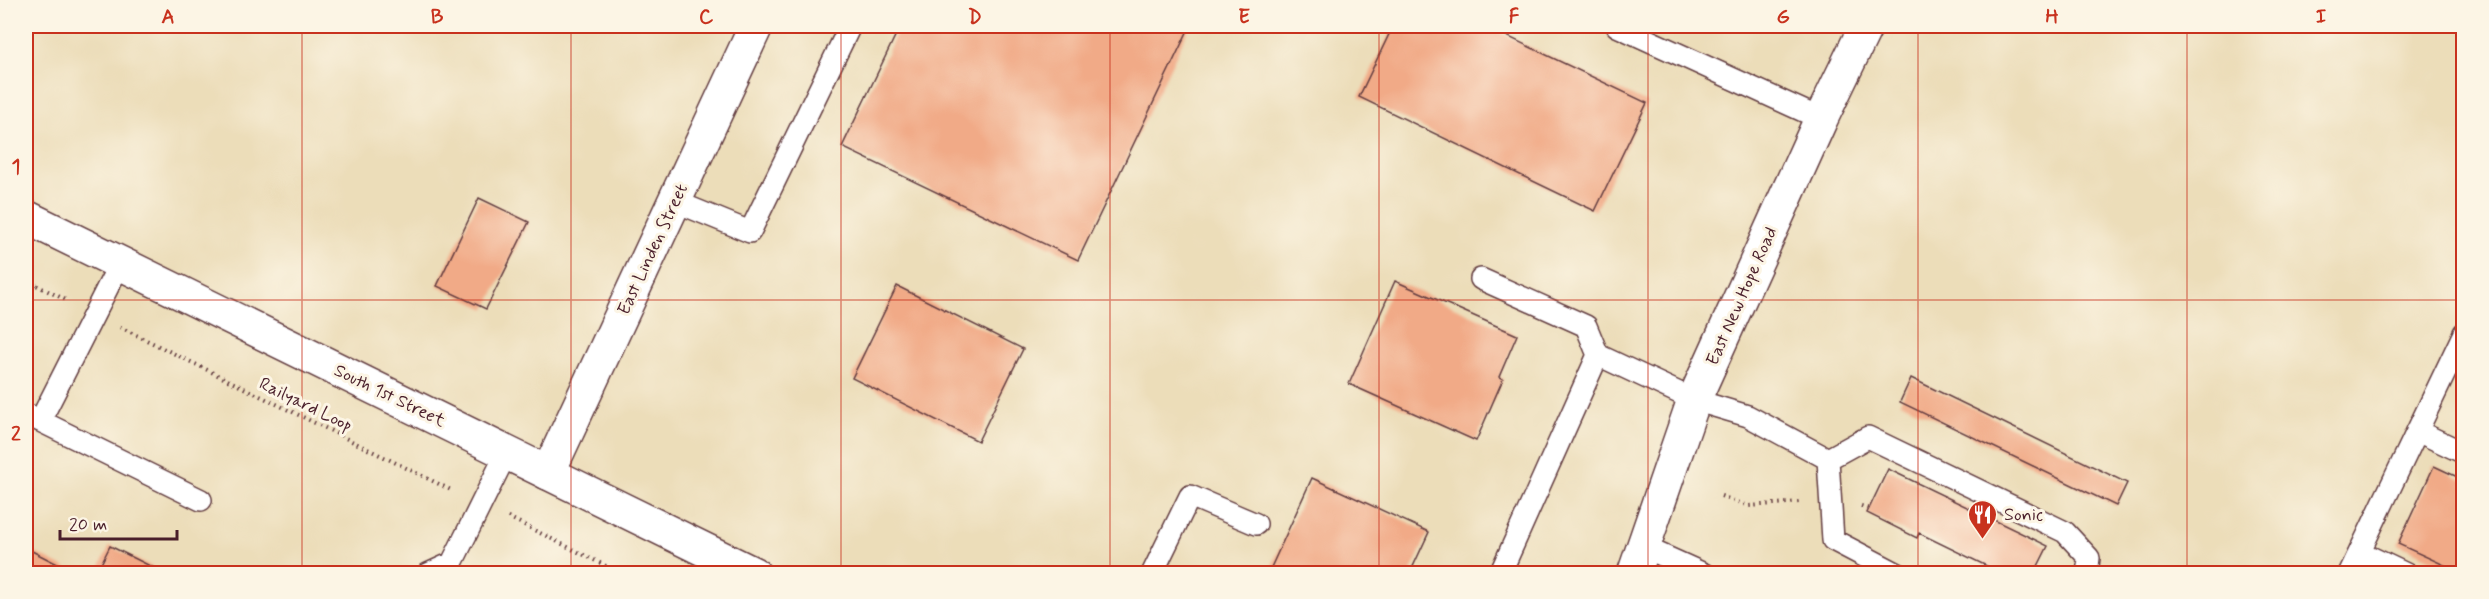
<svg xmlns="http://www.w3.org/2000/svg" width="2489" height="599" font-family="Mynerve,sans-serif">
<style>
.building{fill:#f1aa87}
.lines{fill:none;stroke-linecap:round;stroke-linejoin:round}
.service-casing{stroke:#623c40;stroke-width:24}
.minor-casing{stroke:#623c40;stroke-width:36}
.tertiary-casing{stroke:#623c40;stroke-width:36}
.path{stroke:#623c40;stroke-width:4;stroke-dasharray:1.5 4.5;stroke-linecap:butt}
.service{stroke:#fff;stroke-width:21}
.minor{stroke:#fff;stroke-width:33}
.tertiary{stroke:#fff;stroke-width:33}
.grid{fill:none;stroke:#c8321e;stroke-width:1.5;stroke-opacity:0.55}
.labels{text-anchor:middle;stroke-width:6;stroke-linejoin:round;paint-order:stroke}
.street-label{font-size:18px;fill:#4a1f2b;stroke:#fcf5e5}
.poi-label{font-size:18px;fill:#4a1f2b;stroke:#fcf5e5;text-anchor:start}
.neatline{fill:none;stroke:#c8321e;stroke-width:2}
.grid-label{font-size:20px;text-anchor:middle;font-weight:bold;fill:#c8321e}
</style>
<rect width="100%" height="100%" fill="#fcf5e5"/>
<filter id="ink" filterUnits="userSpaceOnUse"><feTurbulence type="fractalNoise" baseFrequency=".0167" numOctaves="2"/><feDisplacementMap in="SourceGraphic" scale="12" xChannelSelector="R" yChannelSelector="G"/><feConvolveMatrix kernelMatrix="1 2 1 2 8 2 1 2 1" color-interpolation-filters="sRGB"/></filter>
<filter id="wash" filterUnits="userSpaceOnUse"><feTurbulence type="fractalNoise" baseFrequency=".008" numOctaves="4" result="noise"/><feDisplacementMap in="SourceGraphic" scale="24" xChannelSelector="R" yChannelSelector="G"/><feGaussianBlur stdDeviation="1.35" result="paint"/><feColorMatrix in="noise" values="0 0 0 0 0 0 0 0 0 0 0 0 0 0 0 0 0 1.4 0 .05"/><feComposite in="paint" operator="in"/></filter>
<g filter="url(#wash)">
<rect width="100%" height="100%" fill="#ecddb9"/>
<g id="blocks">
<path class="building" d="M900 26H1190L1078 260 842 147Z
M1393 26H1486L1647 103 1595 211 1359 97Z
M479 198 529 222 486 309 437 286Z
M1395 281 1517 335 1499 377 1503 379 1476 441 1349 384Z
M897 286 1023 349 978 441 852 378Z
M1911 378 2127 483 2116 506 1900 402Z
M2434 466 2464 480V574L2398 544Z
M1888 469 2048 546 2034 574H2003L1919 533 1917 538 1867 513Z
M1312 478 1429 532 1411 571 1417 574H1268Z
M110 546 166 574H96Z
M26 548 77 574H26Z"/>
</g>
</g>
<g filter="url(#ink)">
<use href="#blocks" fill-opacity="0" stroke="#623c40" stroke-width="1.5"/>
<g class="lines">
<defs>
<path id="service" d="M1617 26 1821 119
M674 201 750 232 850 26
M1481 279 1586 326 1598 355
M26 414 201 500
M40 421 120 263
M2417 431 2464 453
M1828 459 1868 437 2065 532 2089 558 2087 574
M1828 459 1833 540 1898 574
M1644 547 1704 574
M2360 552 2406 574
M428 574 452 563 507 452
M1152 574 1190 496 1256 524
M1500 574 1598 355 1694 400 1748 416 1828 459
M2349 574 2464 333"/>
<path id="minor" d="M548 473 756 26"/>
<path id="tertiary" d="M26 217 754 574
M1634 574 1694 400 1821 119 1866 26"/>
</defs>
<use href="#service" class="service-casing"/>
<use href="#minor" class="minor-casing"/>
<use href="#tertiary" class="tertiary-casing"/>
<path class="path" d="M26 280 68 301
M120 327 453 491
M1721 496 1749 506 1800 502
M1861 506 1870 509
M508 517 622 574"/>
<use href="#service" class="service"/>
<use href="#minor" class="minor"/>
<use href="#tertiary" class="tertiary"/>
</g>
</g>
<path class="grid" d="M302 26V574M571 26V574M841 26V574M1110 26V574M1379 26V574M1648 26V574M1918 26V574M2187 26V574M26 300H2464"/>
<defs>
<symbol id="restaurant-pin" viewBox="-11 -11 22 30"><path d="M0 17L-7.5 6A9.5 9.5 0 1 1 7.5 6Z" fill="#c8321e" stroke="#fcf5e5"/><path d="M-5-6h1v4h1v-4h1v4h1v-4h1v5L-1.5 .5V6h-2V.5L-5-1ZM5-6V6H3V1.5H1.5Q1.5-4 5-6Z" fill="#fff"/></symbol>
</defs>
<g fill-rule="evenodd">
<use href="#restaurant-pin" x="1966" y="498" width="33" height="45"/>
</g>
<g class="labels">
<g class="street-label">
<text transform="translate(652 249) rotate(-65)" y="6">East Linden Street</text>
<text transform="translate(1741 296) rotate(-66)" y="6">East New Hope Road</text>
<text transform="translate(390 395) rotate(26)" y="6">South 1st Street</text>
<text transform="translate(306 404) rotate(26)" y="6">Railyard Loop</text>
</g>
<g class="poi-label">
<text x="2004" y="520">Sonic</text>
</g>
</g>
<rect width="2489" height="599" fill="none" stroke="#fcf5e5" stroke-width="66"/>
<path d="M60 530v9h117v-9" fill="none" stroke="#4a1f2b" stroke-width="3"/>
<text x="69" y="530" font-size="18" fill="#4a1f2b" stroke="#fcf5e5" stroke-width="4.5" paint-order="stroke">20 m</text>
<rect x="33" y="33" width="2423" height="533" class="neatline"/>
<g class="grid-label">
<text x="168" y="23">A</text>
<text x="437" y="23">B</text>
<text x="706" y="23">C</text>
<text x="975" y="23">D</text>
<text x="1244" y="23">E</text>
<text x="1514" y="23">F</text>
<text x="1783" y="23">G</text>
<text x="2052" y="23">H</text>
<text x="2321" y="23">I</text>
<text x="16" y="173">1</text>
<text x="16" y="440">2</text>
</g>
</svg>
